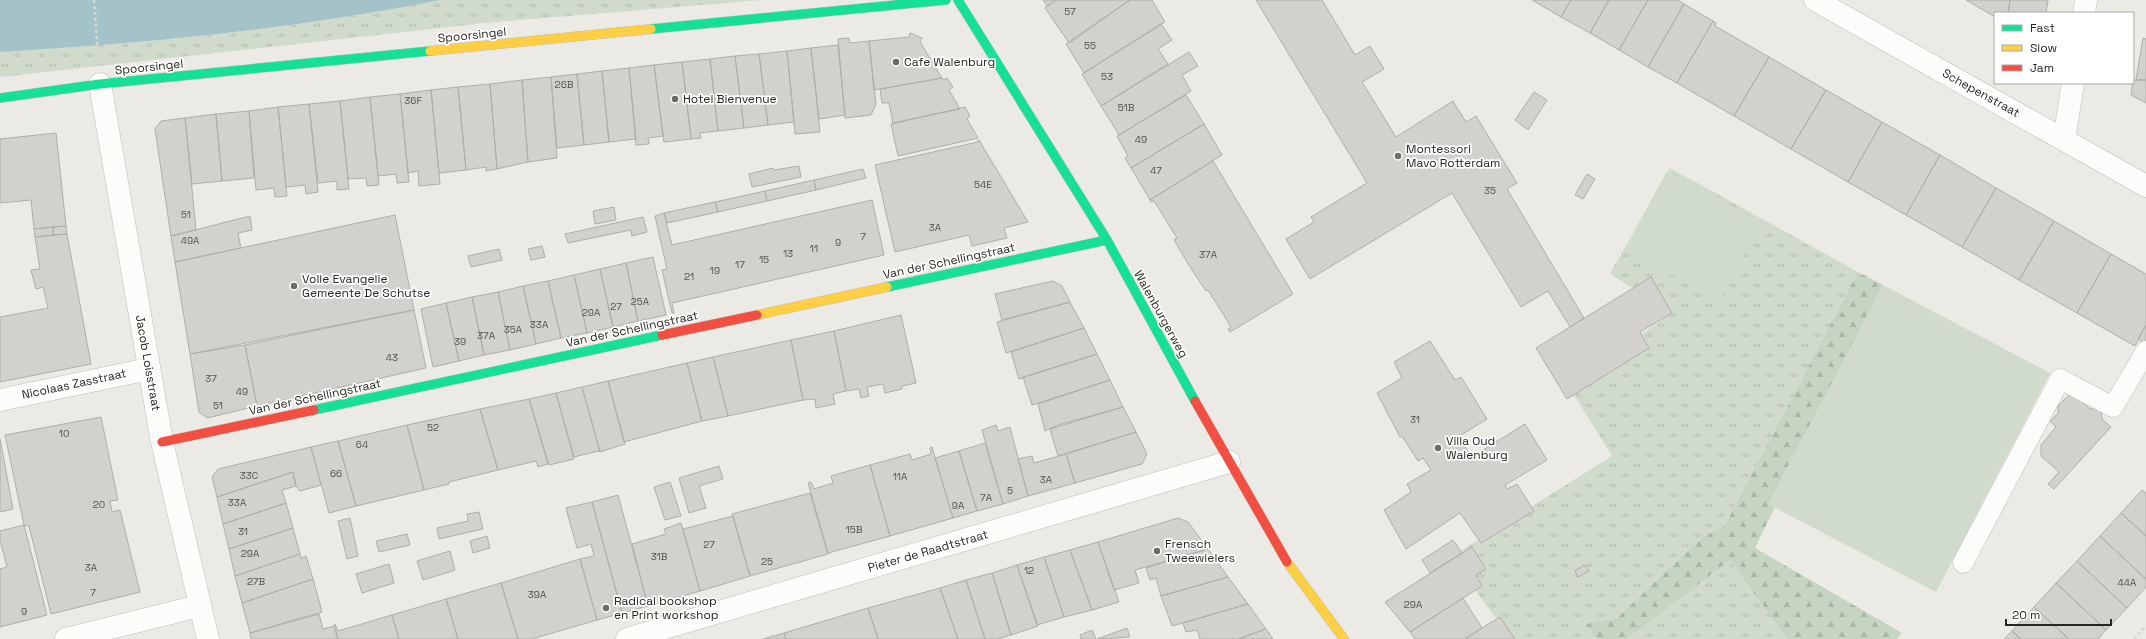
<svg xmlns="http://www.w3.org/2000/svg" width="2146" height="639" font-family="'Space Grotesk',sans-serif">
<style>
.grass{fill:url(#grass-tufts)}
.forest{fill:url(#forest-firs)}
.pitch{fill:#d0dbcc}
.water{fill:#a4c3c9}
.building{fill:#d2d1cd;stroke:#aeaeaa}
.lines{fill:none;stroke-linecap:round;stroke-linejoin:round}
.lane-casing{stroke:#bfbfba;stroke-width:21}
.street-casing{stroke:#bfbfba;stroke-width:23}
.fast-casing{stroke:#bfbfba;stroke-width:10}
.slow-casing{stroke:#bfbfba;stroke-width:10}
.jam-casing{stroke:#bfbfba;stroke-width:10}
.path{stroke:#d7d7d6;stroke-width:2.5;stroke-dasharray:3 3;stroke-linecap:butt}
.lane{stroke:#fcfcfb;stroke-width:20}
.street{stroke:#fcfcfb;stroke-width:22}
.fast{stroke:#16e098;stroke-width:9}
.slow{stroke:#ffcf43;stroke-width:9}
.jam{stroke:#f24e42;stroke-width:9}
.poi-dot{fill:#6c6b66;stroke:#fff;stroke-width:1.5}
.labels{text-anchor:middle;stroke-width:3.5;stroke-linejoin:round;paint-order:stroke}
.number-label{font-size:10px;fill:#54524e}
.street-label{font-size:12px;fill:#272622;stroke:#fff}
.poi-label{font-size:12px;fill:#272622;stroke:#fff;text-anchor:start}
</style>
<defs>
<pattern id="grass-tufts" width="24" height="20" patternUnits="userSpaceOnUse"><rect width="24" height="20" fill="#d0dbcc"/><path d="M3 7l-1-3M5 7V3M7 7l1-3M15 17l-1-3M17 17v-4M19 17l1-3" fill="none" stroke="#b3bcaf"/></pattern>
<pattern id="forest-firs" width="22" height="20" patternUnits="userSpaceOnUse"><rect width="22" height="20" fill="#c6d5c2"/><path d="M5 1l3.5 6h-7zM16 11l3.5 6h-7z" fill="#aab7a6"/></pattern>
</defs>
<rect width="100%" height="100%" fill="#ebeae4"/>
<path class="grass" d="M441 0H761L485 23 0 77V52C148 43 295 29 441 0Z
M1670 168 1858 272 1725 525 1701 538 1617 618 1585 624 1597 639H1511L1451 557 1612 456 1568 385 1672 313 1610 274Z
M1730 560 1787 639H1627Z"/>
<path class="forest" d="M1858 272 1883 285 1755 548 1902 633 1897 639H1787L1730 560 1627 639H1597L1585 624 1617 618 1701 538 1725 525Z"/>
<path class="pitch" d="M1667 171 1762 223 1719 301 1625 249Z
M1883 285 2050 373 1936 592 1768 504Z"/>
<path class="water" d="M0 0H441C295 29 148 43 0 52Z"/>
<path class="building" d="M1043 0H1056L1047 6Z
M1056 0H1130L1069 43 1045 8Z
M1130 0H1152L1165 22 1084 73 1066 44Z
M1256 0H1322L1355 55 1370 46 1384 69 1362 82 1396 137 1453 101 1466 122 1476 116 1517 183 1507 189 1584 318 1570 327 1548 291 1521 307 1452 193 1310 279 1286 239 1314 222 1311 217 1367 183Z
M1532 0H1571L1561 17Z
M1571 0H1609L1590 33 1561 17Z
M1609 0H1648L1619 50 1590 33Z
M1648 0H1678L1684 4 1648 67 1619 50Z
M1966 0H2010L2008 13H1995V17Z
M2010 0H2048L2046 13H2008Z
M1684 4 1713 21 1677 83 1648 67Z
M1713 21 1716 23 1715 26 1769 57 1734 116 1677 83Z
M1161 24 1172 40 1158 49 1168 64 1101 106 1082 74Z
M910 33 922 38 920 42 942 78 874 90 869 41 909 37Z
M849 38 850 43 869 41 876 104 871 115 845 118 838 39Z
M2143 38 2146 39V80H2136Z
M838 45 845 115 819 119 811 48Z
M811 48 820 132 795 134 787 51Z
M787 51 794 122 768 125 759 54Z
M1189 52 1198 66 1182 75 1191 91 1119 135 1101 106Z
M759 54 768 125 744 128 735 56Z
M735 56 744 128 718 131 710 59Z
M1769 57 1826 90 1791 149 1734 116Z
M710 59 718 131 700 133 701 138 691 139 682 62Z
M682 62 691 139 664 142 654 65Z
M654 65 663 136 648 138 649 144 636 145 629 68Z
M629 68 636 139 609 142 602 71Z
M602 71 609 142 584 145 577 74Z
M577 74 584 145 557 148 551 77Z
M551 77 557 158 528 162 522 80Z
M942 78 943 80 947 78 953 87 949 90 960 109 893 123 889 103H882L880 89Z
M522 80 528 162 497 169 490 84Z
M2136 80H2146V103L2131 95 2133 81Z
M490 84 497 169 486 171V167L466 170 458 87Z
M458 87 466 170 439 173 431 90Z
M431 90 440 184 419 186 418 171 408 173 400 94Z
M1826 90 1882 122 1848 182 1791 149Z
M1534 92 1547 100 1528 130 1515 120Z
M400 94 409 182 397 183 396 174 378 176 370 97Z
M1186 95 1204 124 1131 168 1125 158 1128 156 1117 136Z
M370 97 379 185 367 186 366 178 348 179 340 101Z
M340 101 349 189 337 190V181L318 183 309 104Z
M309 104 318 192 306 194 305 185 286 187 278 107Z
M278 107 287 196 275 197 274 188 256 190 249 111Z
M965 107 970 116 967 119 978 138 898 156 891 124Z
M249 111 254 178 222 181 216 114Z
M216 114 222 181 192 184 185 118Z
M185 118 196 230 171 236 155 129 161 121Z
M1882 122 1940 155 1906 215 1848 182Z
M1204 124 1222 155 1150 200 1131 168Z
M56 133 66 226 34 229 31 200 0 203V139Z
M978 140H979L1028 222 1004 228 1007 238 972 246 969 235 895 252 875 165 978 142Z
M1940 155 1996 188 1962 247 1906 215Z
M1213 161 1293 294 1230 332 1228 329 1231 327 1208 290 1206 291 1190 267 1174 240 1177 238 1154 201 1151 202 1150 200Z
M799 166 801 177 752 187 749 174 773 168 774 170Z
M863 169 866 178 816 190 814 180Z
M1587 174 1595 179 1583 199 1575 195Z
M814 180 816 190 767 201 765 191Z
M1996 188 2054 221 2019 280 1962 247Z
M765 191 767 201 718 212 715 202Z
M872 200 884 255 672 303 674 313H672L662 270 667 269 655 216 664 213 672 245Z
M715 202 718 212 667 223 664 213Z
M614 207 616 220 595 224 593 211Z
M395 215 414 310 190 354 175 262Z
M250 216 252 230 238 233 241 248 175 262 171 236Z
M643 217 647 232 632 236 631 230 568 243 565 234Z
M2054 221 2111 254 2077 313 2019 280Z
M66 226 67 234 53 235V227Z
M53 227V235L35 237 34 229Z
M67 234 91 364 0 382V317L48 308 43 287 36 289 31 270 40 269 35 237Z
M542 246 545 257 531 260 528 249Z
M499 249 502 260 471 267 468 256Z
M2111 254 2146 274V325L2135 346 2077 313Z
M653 257 666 315 638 321 626 263Z
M626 263 638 321 613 327 600 269Z
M600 269 613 327 587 333 574 275Z
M574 275 587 333 561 338 548 281Z
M1651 277 1672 313 1640 332 1649 348 1567 399 1536 348Z
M548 281 561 338 536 344 523 286Z
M1053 281 1062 286 1070 302 1002 320 995 294Z
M523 286 536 344 510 350 498 292Z
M498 292 510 350 484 355 472 297Z
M472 297 484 355 459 361 446 303Z
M1070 302 1084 328 1006 353 997 322Z
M446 303 459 361 433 367 421 309Z
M414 310 426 368 257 406 245 345Z
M901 315 916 383 902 386V389L885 393 883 384 867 387 869 396 861 398 859 389 846 391 834 331Z
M2146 325V344L2138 339Z
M1084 328 1097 354 1019 379 1011 352Z
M834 331 846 391 833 394 835 404 816 408 815 399 803 400 791 340Z
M791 340 803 400 728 416 713 357Z
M1430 341 1455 380 1461 377 1487 419 1458 437 1472 457 1525 424 1547 460 1505 485 1507 489 1517 484 1534 511 1481 543 1460 513 1406 549 1384 510 1411 492 1407 484 1431 470 1423 458 1418 461 1402 436 1400 437 1377 393 1402 378 1394 362Z
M245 345 257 406 207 418 199 412 190 354Z
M1097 354 1110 380 1032 405 1023 377Z
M713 357 728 416 702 421 687 363Z
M687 363 702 421 624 442 608 381Z
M1110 380 1123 407 1058 425 1045 431 1038 404Z
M608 381 625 444 600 452 582 387Z
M582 387 600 452 598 451 574 457 556 393Z
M556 393 574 459 549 465 529 399Z
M2069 395H2075L2090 409 2101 408 2102 419 2111 427 2054 489 2048 484 2059 472 2041 456V445L2056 427 2050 421 2058 413V406Z
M529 399 548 464 538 467 536 461 498 470 480 409Z
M1123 407 1136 432 1058 456 1050 429Z
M480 409 498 470 449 482V484L424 490 407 425Z
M101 417 118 500 110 501 112 512 120 510 140 592 51 614 29 526 24 525 5 435Z
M407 425 424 490 356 506 338 441Z
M996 425 998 431 1010 427 1028 496 1003 504 982 430Z
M1136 432 1147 454 1142 464 1075 483 1066 454Z
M0 439 13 509 0 512Z
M338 441 356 506 329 513 311 447Z
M985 443 1003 504 977 511 959 451Z
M311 447 321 485 300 491 296 486 293 472 217 497 212 477 218 469Z
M932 447 953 518 890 536 870 465 910 454 912 460 931 454 930 448Z
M959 451 977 511 953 518 935 458Z
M1066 454 1075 483 1028 496 1018 459 1032 456 1034 463Z
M870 465 890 536 828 553 808 483 811 482 814 489 833 483 831 476Z
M719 466 723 479 699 486 706 508 689 513 679 478Z
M293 472 296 486 282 490 286 503 223 524 217 497Z
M670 482 681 516 665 520 654 487Z
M2142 490 2146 493V536L2121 513Z
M810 493 828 554 750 576 732 514Z
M618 495 648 606 622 613 592 502Z
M592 502 622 613 597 620 580 559 594 556 591 544 577 548 566 508Z
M286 503 293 528 229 549 223 524Z
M479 512 483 529 439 539 437 528 468 521 467 514Z
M2121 513 2146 536V579L2100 536Z
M733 516 750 576 700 591 683 529Z
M350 518 358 556 347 559 338 521Z
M1178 518 1188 522 1208 549 1135 570 1139 583 1114 590 1098 542Z
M681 523 700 591 648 606 632 544 666 534 664 529Z
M24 525 47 615 0 627V569L7 567 0 540V531Z
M293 528 300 554 235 576 229 549Z
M407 534 410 545 379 552 376 541Z
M487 536 490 548 473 553 470 541Z
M2100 536 2146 579V587L2127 608 2077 561Z
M1453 540 1462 553 1430 573 1422 560Z
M1098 542 1119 602 1092 610 1070 550Z
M1472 547 1486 569 1476 575 1482 586 1410 632 1385 602Z
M1208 549 1228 577 1161 596 1156 578 1150 580 1146 568Z
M1070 550 1092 610 1064 617 1044 557Z
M450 551 455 570 423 580 417 561Z
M300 554 301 558 306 556 313 579 242 603 235 576Z
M1044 557 1064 617 1037 625 1017 565Z
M580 559 597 620 532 639H518L501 583Z
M2077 561 2127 608 2106 630 2056 583Z
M389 564 394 583 362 593 356 574Z
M1017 565 1038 626 1011 635 992 573Z
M1584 565 1589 571 1578 577 1575 571Z
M992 573 1011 635 998 639H985L966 580Z
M1228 577 1248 604 1172 626 1161 596Z
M313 579 322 612 250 633 242 603Z
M966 580 985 639H958L940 588Z
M501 583 518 639H458L446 599Z
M2056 583 2106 630 2098 639H2069L2034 607Z
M940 588 958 639H878L868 608Z
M1463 598 1482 628 1465 639H1415L1410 632Z
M446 599 458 639H399L392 615Z
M1248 604 1266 629 1238 639H1200L1197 630 1186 632 1183 623Z
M2034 607 2069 639H2021L2012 631Z
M868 608 878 639H786L784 633Z
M319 614 323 629 334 626 338 639H251L250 633Z
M392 615 399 639H338L334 626 335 624 338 631Z
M1500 617 1515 639H1465L1482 628Z
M1127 628 1130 637 1097 639Z
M1266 629 1273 639H1238Z
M1092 630 1096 639H1081L1080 635Z
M2012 631 2021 639H2004Z
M784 633 786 639H763Z"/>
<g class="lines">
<defs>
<path id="lane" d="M1963 563 2060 379 2113 407 2146 351"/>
<path id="street" d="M1815 0 2146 186
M2084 13 2086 0
M100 84 162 442 208 639
M2064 140 2073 83
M0 400 149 369
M66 639 199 606
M627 639 1229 462"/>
<path id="fast" d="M958 0 1107 240 1195 401
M651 29 946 0
M0 98 100 84 430 51
M887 287 1107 240
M314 410 662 335"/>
<path id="slow" d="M430 51 651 29
M757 315 887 287
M1287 562 1344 639"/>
<path id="jam" d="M662 335 757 315
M1195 401 1287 562
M162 442 314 410"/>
</defs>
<use href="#lane" class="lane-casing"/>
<use href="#street" class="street-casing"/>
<use href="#fast" class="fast-casing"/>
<use href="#slow" class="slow-casing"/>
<use href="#jam" class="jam-casing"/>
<path class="path" d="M94 0 98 55
M2134 639 2146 626"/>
<use href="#lane" class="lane"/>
<use href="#street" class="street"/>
<use href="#fast" class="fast"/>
<use href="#slow" class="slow"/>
<use href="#jam" class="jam"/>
</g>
<g class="poi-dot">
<circle cx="896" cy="62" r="4"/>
<circle cx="675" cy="99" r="4"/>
<circle cx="1398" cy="156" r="4"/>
<circle cx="294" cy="286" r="4"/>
<circle cx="1438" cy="448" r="4"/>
<circle cx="1157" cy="551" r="4"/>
<circle cx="606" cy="608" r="4"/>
</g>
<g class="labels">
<g class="number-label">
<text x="1070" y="15">57</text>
<text x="1090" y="49">55</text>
<text x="1107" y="80">53</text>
<text x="564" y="88">26B</text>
<text x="413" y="104">36F</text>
<text x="1126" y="111">51B</text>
<text x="1141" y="143">49</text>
<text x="1156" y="174">47</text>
<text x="983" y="188">54E</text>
<text x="1490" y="194">35</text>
<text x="186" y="218">51</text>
<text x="935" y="231">3A</text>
<text x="863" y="240">7</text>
<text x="190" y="244">49A</text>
<text x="838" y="246">9</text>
<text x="814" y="252">11</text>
<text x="788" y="257">13</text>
<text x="1208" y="258">37A</text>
<text x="764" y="263">15</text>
<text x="740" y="268">17</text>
<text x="715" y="274">19</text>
<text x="689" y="280">21</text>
<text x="640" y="305">25A</text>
<text x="616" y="310">27</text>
<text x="591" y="316">29A</text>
<text x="539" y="328">33A</text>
<text x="513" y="333">35A</text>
<text x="486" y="339">37A</text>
<text x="460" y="345">39</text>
<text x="392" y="361">43</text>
<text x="211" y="382">37</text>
<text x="242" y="395">49</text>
<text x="218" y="409">51</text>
<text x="1415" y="423">31</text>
<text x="433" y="431">52</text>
<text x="64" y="437">10</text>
<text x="362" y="448">64</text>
<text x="336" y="477">66</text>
<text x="249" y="479">33C</text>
<text x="900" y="480">11A</text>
<text x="1046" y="483">3A</text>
<text x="1010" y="494">5</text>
<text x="986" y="501">7A</text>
<text x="237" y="506">33A</text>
<text x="99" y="508">20</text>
<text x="958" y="509">9A</text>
<text x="854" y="533">15B</text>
<text x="243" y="535">31</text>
<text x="709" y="548">27</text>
<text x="250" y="557">29A</text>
<text x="659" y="560">31B</text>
<text x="767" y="565">25</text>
<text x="91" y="571">3A</text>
<text x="1029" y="574">12</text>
<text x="256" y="585">27B</text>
<text x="2127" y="586">44A</text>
<text x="93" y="596">7</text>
<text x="537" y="598">39A</text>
<text x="1413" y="608">29A</text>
<text x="24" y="615">9</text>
</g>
<g class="street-label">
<text transform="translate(472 35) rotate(-6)" y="4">Spoorsingel</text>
<text transform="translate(149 67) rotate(-6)" y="4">Spoorsingel</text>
<text transform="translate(1981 93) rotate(29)" y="4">Schepenstraat</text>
<text transform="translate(949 261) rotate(-12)" y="4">Van der Schellingstraat</text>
<text transform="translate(1161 314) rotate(61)" y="4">Walenburgerweg</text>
<text transform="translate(632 329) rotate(-12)" y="4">Van der Schellingstraat</text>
<text transform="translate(148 363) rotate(80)" y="4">Jacob Loisstraat</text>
<text transform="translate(74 384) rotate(-12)" y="4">Nicolaas Zasstraat</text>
<text transform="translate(315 397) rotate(-12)" y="4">Van der Schellingstraat</text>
<text transform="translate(928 551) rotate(-16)" y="4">Pieter de Raadtstraat</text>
</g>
<g class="poi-label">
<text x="904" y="66">Cafe Walenburg</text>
<text x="683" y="103">Hotel Bienvenue</text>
<text x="1406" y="153">Montessori<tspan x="1406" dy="14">Mavo Rotterdam</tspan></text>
<text x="302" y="283">Volle Evangelie<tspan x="302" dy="14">Gemeente De Schutse</tspan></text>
<text x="1446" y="445">Villa Oud<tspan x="1446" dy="14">Walenburg</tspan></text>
<text x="1165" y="548">Frensch<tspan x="1165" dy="14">Tweewielers</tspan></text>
<text x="614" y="605">Radical bookshop<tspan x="614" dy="14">en Print workshop</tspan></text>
</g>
</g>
<rect x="1994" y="12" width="140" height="72" fill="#ffffff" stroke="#a9a8a7"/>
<rect x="2002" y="25" width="20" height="6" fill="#16e098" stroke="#a9a8a7"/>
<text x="2030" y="32" font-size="12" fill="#272622">Fast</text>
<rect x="2002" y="45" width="20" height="6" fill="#ffcf43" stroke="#a9a8a7"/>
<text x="2030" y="52" font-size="12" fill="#272622">Slow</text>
<rect x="2002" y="65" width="20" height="6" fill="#f24e42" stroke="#a9a8a7"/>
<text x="2030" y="72" font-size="12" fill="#272622">Jam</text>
<path d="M2006 619v6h105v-6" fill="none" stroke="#272622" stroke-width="2"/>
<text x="2012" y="619" font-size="12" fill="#272622" stroke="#ffffff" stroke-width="3" paint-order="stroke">20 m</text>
</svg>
